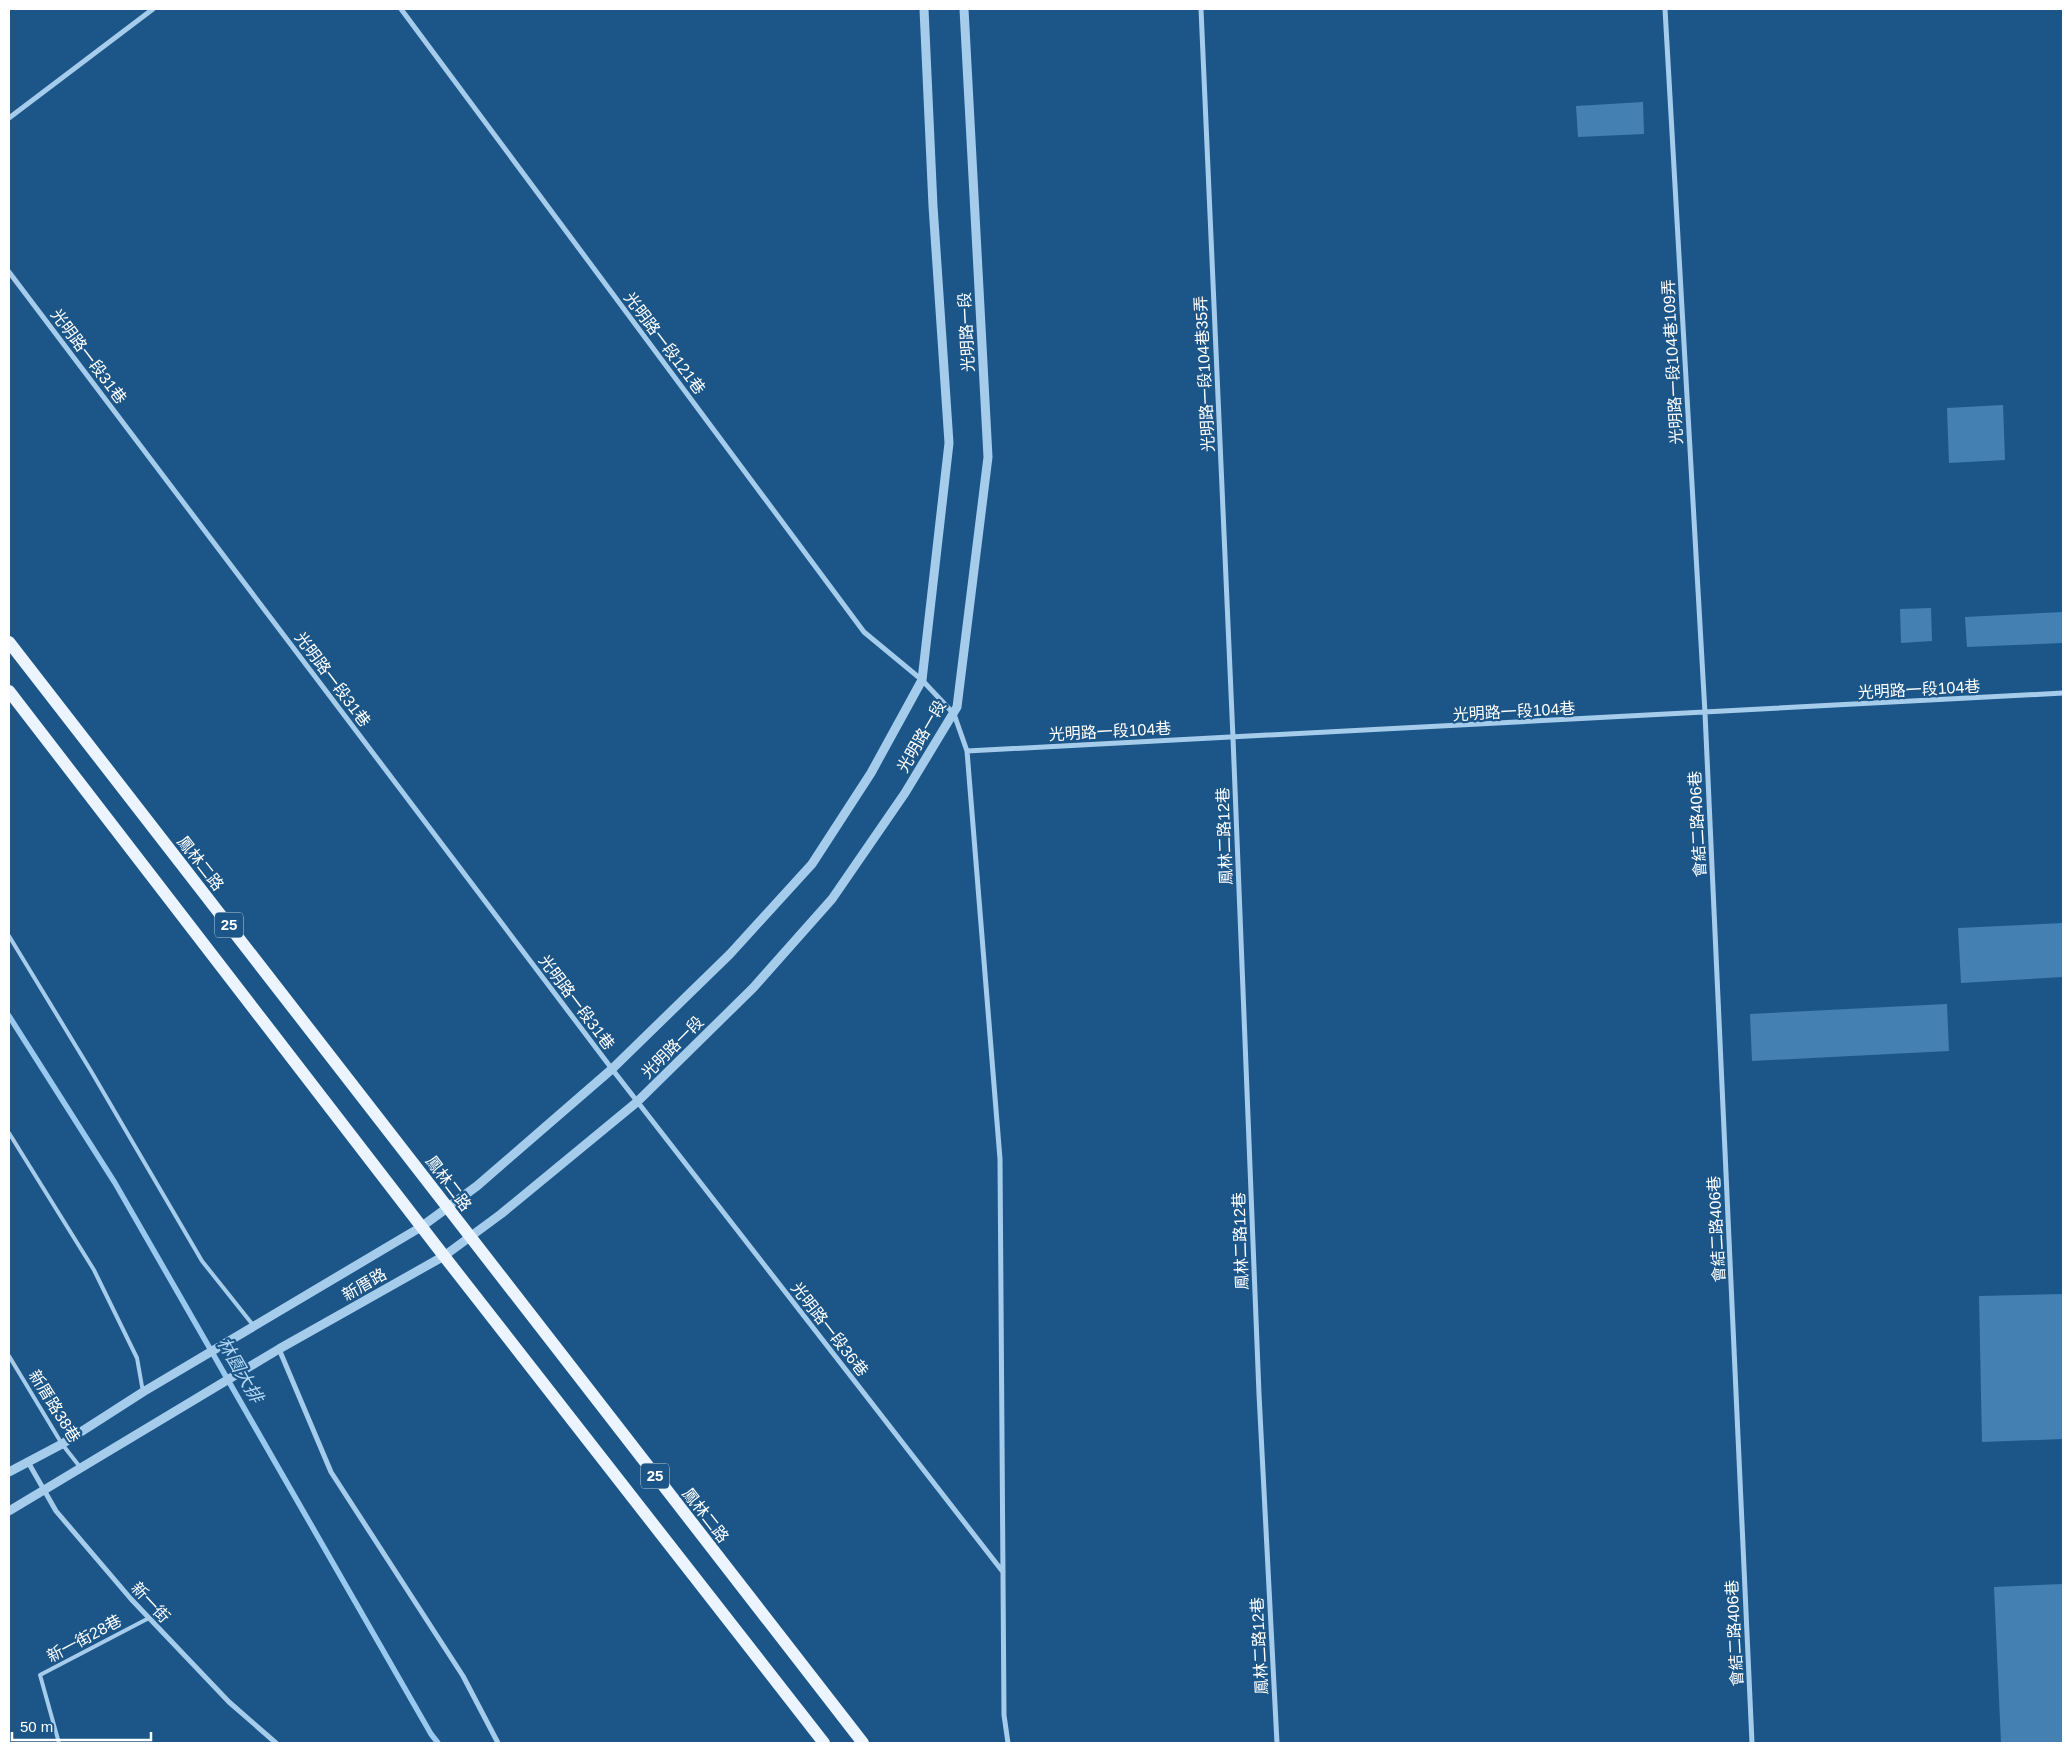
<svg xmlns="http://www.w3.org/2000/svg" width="2072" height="1752" font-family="Arial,'Noto Sans TC',sans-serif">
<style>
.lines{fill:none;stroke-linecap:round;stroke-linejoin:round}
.stream{stroke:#99c9ee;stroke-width:5.5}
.building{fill:#4480b1}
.service{stroke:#a6ccec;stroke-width:4}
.minor{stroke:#a6ccec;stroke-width:5}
.tertiary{stroke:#a6ccec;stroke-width:9}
.primary{stroke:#ebf4ff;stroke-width:12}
.labels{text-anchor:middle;stroke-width:4.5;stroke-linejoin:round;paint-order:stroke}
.shield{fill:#1c5688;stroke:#bbccdb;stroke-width:1}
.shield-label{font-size:15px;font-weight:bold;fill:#fff}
.street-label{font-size:16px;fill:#fff;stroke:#1c5688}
.water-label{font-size:18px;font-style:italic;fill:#b1d6f3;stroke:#1c5688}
</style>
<rect width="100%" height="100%" fill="#1c5688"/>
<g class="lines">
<path class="stream" d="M9 1016 115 1183 431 1734 438 1743"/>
</g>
<path class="building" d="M1643 102 1644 134 1578 137 1576 106Z
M2003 405 2005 460 1949 463 1947 408Z
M1931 608 1932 641 1901 643 1900 609Z
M2063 612V643L1967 647 1965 617Z
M2063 923V977L1961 983 1958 928Z
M1947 1004 1949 1051 1752 1061 1750 1014Z
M2063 1294V1439L1982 1442 1979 1296Z
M2063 1584V1743H2001L1994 1587Z"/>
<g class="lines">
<path class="service" d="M9 936 91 1071 202 1261 253 1325
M9 1133 94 1270 137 1358 143 1392
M9 1356 62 1444 80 1467
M59 1743 40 1675 149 1618"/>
<path class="minor" d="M401 9 864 632 922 680 954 714 967 751 1000 1159 1004 1715 1008 1743
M1201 9 1233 738 1259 1394 1277 1743
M1665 9 1705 713 1752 1743
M9 118 153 9
M9 272 612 1069 1003 1572
M967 751 2063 693
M279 1349 331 1472 463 1676 498 1743
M28 1462 56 1511 131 1599 229 1702 276 1743"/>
<path class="tertiary" d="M9 1472 62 1444 143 1392 421 1227 477 1186 612 1069 730 954 812 864 871 773 922 680 949 443 933 206 924 9
M9 1511 279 1349 444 1256 501 1214 637 1102 753 988 832 899 905 793 957 707 988 457 964 9"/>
<path class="primary" d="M9 642 863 1743
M9 691 444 1256 824 1743"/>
</g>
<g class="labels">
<g class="shield">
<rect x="215" y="912.5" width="28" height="25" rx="4"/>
<rect x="641" y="1463.5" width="28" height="25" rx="4"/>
</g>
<g class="shield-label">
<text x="229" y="930">25</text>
<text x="655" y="1481">25</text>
</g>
<g class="street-label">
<text transform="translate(966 332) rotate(-93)" y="6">光明路一段</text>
<text transform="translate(665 343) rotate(53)" y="6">光明路一段121巷</text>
<text transform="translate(89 356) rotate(53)" y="6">光明路一段31巷</text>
<text transform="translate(1672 362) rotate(-93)" y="6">光明路一段104巷109弄</text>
<text transform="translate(1204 374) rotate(-93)" y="6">光明路一段104巷35弄</text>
<text transform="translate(333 679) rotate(53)" y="6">光明路一段31巷</text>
<text transform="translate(1919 689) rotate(-3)" y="6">光明路一段104巷</text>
<text transform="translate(1514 711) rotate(-3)" y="6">光明路一段104巷</text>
<text transform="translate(1110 731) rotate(-3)" y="6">光明路一段104巷</text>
<text transform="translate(921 736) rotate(-60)" y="6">光明路一段</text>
<text transform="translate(1697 824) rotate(-93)" y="6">會結二路406巷</text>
<text transform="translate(1224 836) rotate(-92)" y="6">鳳林二路12巷</text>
<text transform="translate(201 863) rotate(52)" y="6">鳳林二路</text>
<text transform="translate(577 1002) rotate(53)" y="6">光明路一段31巷</text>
<text transform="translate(672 1047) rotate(-45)" y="6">光明路一段</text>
<text transform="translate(449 1183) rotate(53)" y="6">鳳林二路</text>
<text transform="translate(1716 1229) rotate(-93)" y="6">會結二路406巷</text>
<text transform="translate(1240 1241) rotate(-92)" y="6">鳳林二路12巷</text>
<text transform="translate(364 1284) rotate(-30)" y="6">新厝路</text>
<text transform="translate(830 1329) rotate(52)" y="6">光明路一段36巷</text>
<text transform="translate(55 1406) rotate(58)" y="6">新厝路38巷</text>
<text transform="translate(706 1515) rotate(52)" y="6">鳳林二路</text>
<text transform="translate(151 1602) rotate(47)" y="6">新一街</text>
<text transform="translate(1734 1633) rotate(-93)" y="6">會結二路406巷</text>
<text transform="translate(84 1638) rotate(-28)" y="6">新一街28巷</text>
<text transform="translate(1259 1646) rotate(-93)" y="6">鳳林二路12巷</text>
</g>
<g class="water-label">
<text transform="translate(240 1370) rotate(60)" y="6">林園大排</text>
</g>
</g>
<rect width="2072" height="1752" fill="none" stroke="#ffffff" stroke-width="20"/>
<path d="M12 1732v8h139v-8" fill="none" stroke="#ffffff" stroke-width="2.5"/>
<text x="20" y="1732" font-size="15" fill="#ffffff" stroke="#1c5688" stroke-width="4" paint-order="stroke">50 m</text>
</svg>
